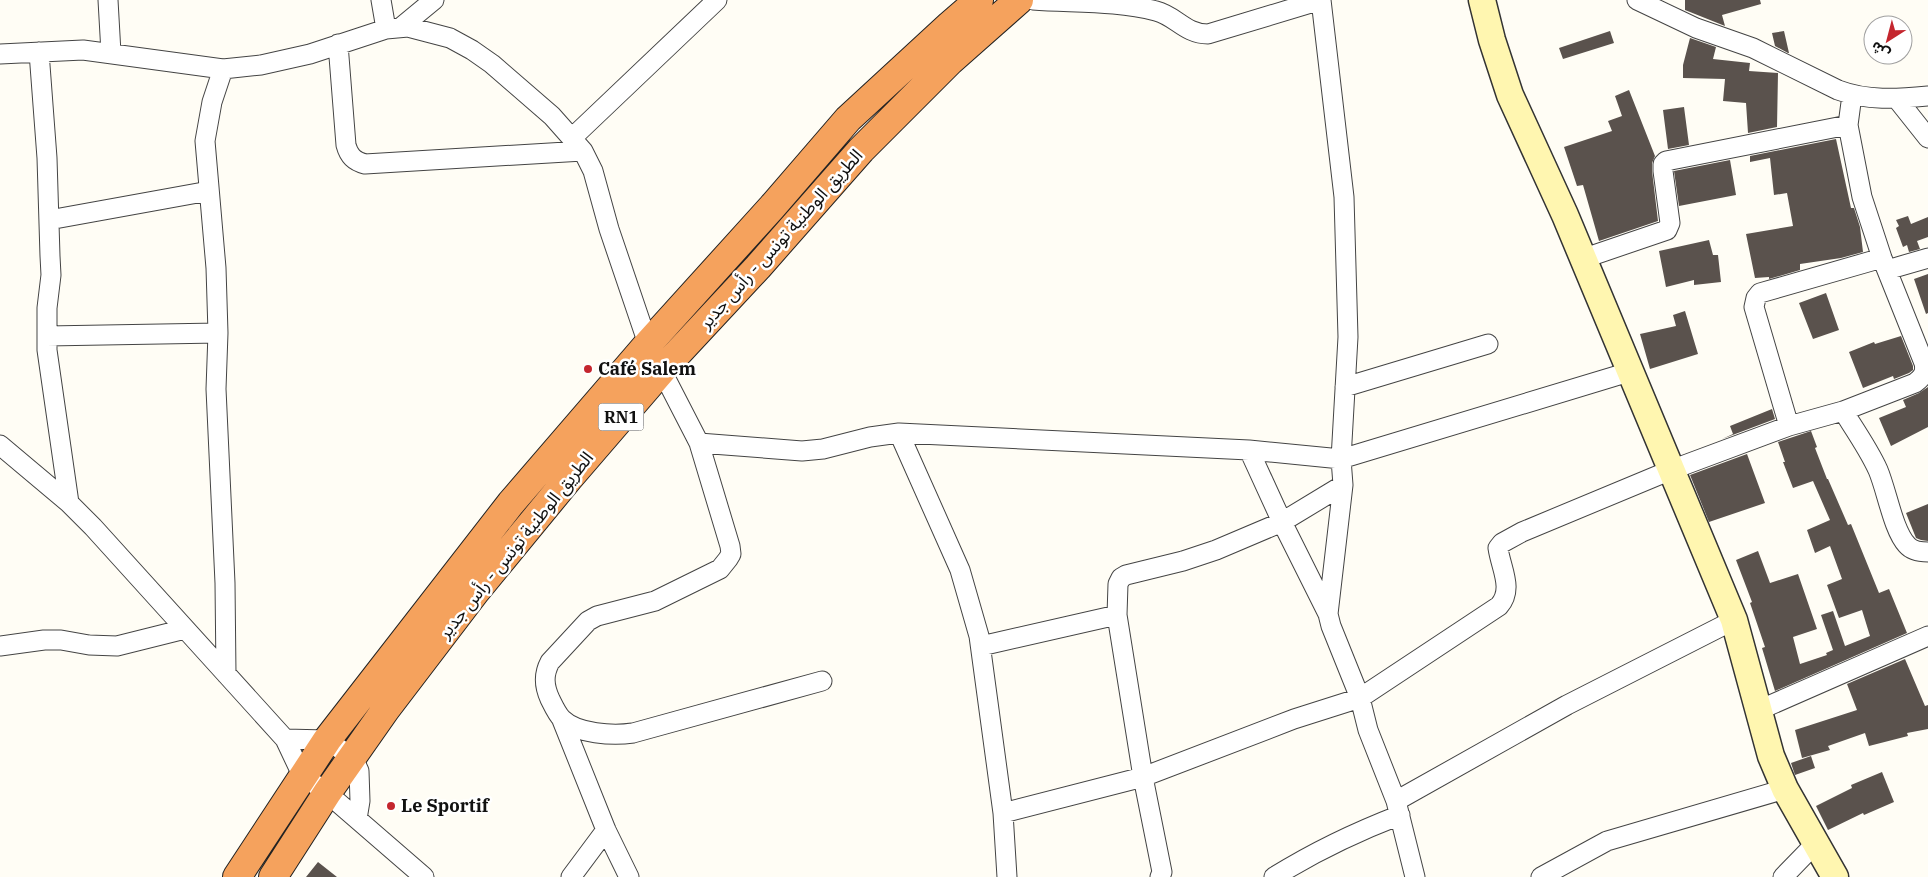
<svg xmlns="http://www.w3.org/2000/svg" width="1928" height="877" font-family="'IBM Plex Serif','Noto Sans Arabic',serif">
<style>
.building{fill:#5a524d}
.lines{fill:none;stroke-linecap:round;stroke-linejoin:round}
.street-casing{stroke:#444;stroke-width:21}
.secondary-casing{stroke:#333;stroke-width:29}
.highway-casing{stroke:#222;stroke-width:30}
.street{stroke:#fff;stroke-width:19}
.secondary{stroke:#fff6b0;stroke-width:26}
.highway{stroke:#f5a25d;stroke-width:28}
.poi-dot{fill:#c4262e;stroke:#fff;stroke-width:2}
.labels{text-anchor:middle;stroke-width:5;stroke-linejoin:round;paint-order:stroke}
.shield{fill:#fff;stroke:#585858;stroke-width:1}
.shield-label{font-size:16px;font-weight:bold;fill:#111}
.street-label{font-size:18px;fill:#111;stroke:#fff}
.poi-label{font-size:18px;font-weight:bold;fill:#111;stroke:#fff;text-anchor:start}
</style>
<rect width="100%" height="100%" fill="#fffdf5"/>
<path class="building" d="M1685 0H1760L1761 4 1722 15 1725 26 1685 10Z
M1610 31 1614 43 1563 59 1559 48Z
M1784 31 1789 53H1788L1775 46 1772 33Z
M1690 38 1716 47 1713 59 1750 63 1749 71 1778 73 1777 127 1748 133 1746 103 1723 101 1725 79 1683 78V65Z
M1629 90 1655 156 1652 163V171L1658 221 1599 241 1583 185 1577 186 1564 147 1612 131 1608 121 1622 116 1615 96Z
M1684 107 1689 145 1668 149 1663 110Z
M1836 139 1851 208H1854L1860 227 1863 252 1841 258 1800 264V270L1769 279V277L1755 278 1746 234 1793 226 1787 193 1774 195 1770 158 1750 162V156Z
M1730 160 1736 195 1679 206 1674 171Z
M1908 216 1911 224 1928 217V237L1917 241 1920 249 1909 252 1907 245 1903 247 1896 228 1899 226 1896 220Z
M1709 240 1713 255H1718L1721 282 1694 285V280L1666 287 1659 251Z
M1928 274V313L1926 314 1914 279Z
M1826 293 1839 330 1813 339 1799 303Z
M1685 311 1698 354 1650 369 1640 334 1676 326 1673 315Z
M1901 336 1913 366V370L1909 373 1894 379 1893 376 1863 388 1849 352 1874 342 1875 344Z
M1928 387V427L1891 446 1879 418 1906 407 1903 400 1919 393Z
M1772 409 1775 419 1722 439 1733 434 1730 426Z
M1811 431 1817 447 1815 448 1827 479H1828L1848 525 1851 524 1879 593 1889 589 1907 633 1775 691 1762 648 1765 647 1750 603 1752 602 1736 560 1758 551 1770 583 1798 574 1817 629 1793 637 1800 664 1827 655 1826 653 1833 650 1821 615 1833 611 1845 646 1870 636 1862 610 1839 618 1827 585 1842 579 1830 546 1815 553 1807 530 1830 520 1813 481 1793 488 1783 462H1785L1778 442Z
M1747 454 1765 503 1709 522 1690 475Z
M1928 504V541L1921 540 1916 538 1906 513Z
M1905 659 1925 706 1928 705V729L1907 733 1908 736 1869 746 1865 733 1828 746 1830 750 1802 758 1795 730 1857 710 1847 684Z
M1811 756 1815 768 1795 775 1791 763Z
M1882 772 1894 802 1864 815 1863 813 1828 830 1816 806 1852 788 1851 785Z
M318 862 337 877H306Z"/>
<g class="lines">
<defs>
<path id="street" d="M108 0 111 53
M381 0 386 29
M1033 0C1074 3 1117 1 1156 11 1176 16 1185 34 1208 34L1321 0
M1321 0 1344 197 1348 337 1341 459 1343 485 1328 614 1331 626 1360 698 1368 730 1396 801 1415 877
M1637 0 1696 28 1753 48 1838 90C1867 101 1897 99 1928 96
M400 28 434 0
M338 44 346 145C349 156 354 161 365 164L583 151
M39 52 47 158 50 256 51 275 47 308V350L69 503
M0 54 83 50 223 69 261 65 310 54 386 29 408 27 450 38 472 50 492 64 552 116 583 151 593 171 609 229 648 344 699 443 730 546 731 554 728 559 720 569 655 601 597 616 588 621 550 662C543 675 544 686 550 699 553 705 557 714 562 719 577 734 613 736 633 733L822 681
M223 69 212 102 205 141 216 268 218 333 216 389 225 583 226 674
M1897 99 1928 138
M573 137 717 0
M49 220 209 191
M1582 259 1667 230 1670 223 1663 171V164L1666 161 1848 125
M1887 270 1928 258
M47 336 218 333
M1345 387 1488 344
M1843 411C1855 430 1869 450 1878 470 1887 491 1893 530 1907 545 1912 551 1920 552 1928 552
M1789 426 1754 307 1756 298 1760 293 1882 258
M899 433 960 570 979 636 1003 813 1007 877
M699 443 802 451 823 449 870 437 899 433 1249 450 1341 459 1629 372
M0 445 69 503 93 527 285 739 302 775 327 793 424 877
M1249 450 1282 522 1328 614
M0 646 44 640H61L89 645 117 646 185 629
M981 646 1117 615
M1759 710 1928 636
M562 720 606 830 629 877
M285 739 327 740 353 758 359 771 360 801 357 819
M1396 801 1567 705 1734 620
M1003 813 1143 777 1294 719 1360 698 1499 606C1514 589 1501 569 1498 548L1502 543 1522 532 1671 470 1789 426 1843 411 1915 383C1923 377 1926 372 1924 363L1882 258 1862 197 1848 125 1852 95
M571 877 606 830
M1160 877 1162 872 1143 777 1117 615 1118 584 1121 578 1126 575 1183 561 1216 550 1282 522 1343 485
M1274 877C1314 852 1356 832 1400 815
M1541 877 1607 841 1785 789
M1783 877 1816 843"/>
<path id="secondary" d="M1482 0 1492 40 1510 95 1565 215 1734 620 1771 756 1785 789 1835 877"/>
<path id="highway" d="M237 877 327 740 511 503 648 344 772 207 848 119 950 25 979 0
M273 877 327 793 386 709 476 591 569 478 662 370 758 267 861 150 950 61 1019 0"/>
</defs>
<use href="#street" class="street-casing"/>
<use href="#secondary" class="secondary-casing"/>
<use href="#highway" class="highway-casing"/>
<use href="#street" class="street"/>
<use href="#secondary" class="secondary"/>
<use href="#highway" class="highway"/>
</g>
<g class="poi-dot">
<circle cx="588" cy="369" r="5"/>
<circle cx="391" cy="806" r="5"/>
</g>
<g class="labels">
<rect class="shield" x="598.5" y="403.5" width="45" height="27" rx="4"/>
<g class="shield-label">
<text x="621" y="423">RN1</text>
</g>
<g class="street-label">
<text transform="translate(781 239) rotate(-48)" y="6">الطريق الوطنية تونس - رأس جدير</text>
<text transform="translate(516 545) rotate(-51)" y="6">الطريق الوطنية تونس - رأس جدير</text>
</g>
<g class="poi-label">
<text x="598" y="375">Café Salem</text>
<text x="401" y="812">Le Sportif</text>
</g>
</g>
<g transform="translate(1888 40) rotate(216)"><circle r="24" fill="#ffffff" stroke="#a0a0a0"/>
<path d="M0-4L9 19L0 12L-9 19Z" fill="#c4262e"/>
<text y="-8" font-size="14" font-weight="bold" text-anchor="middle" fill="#111111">ش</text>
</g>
</svg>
